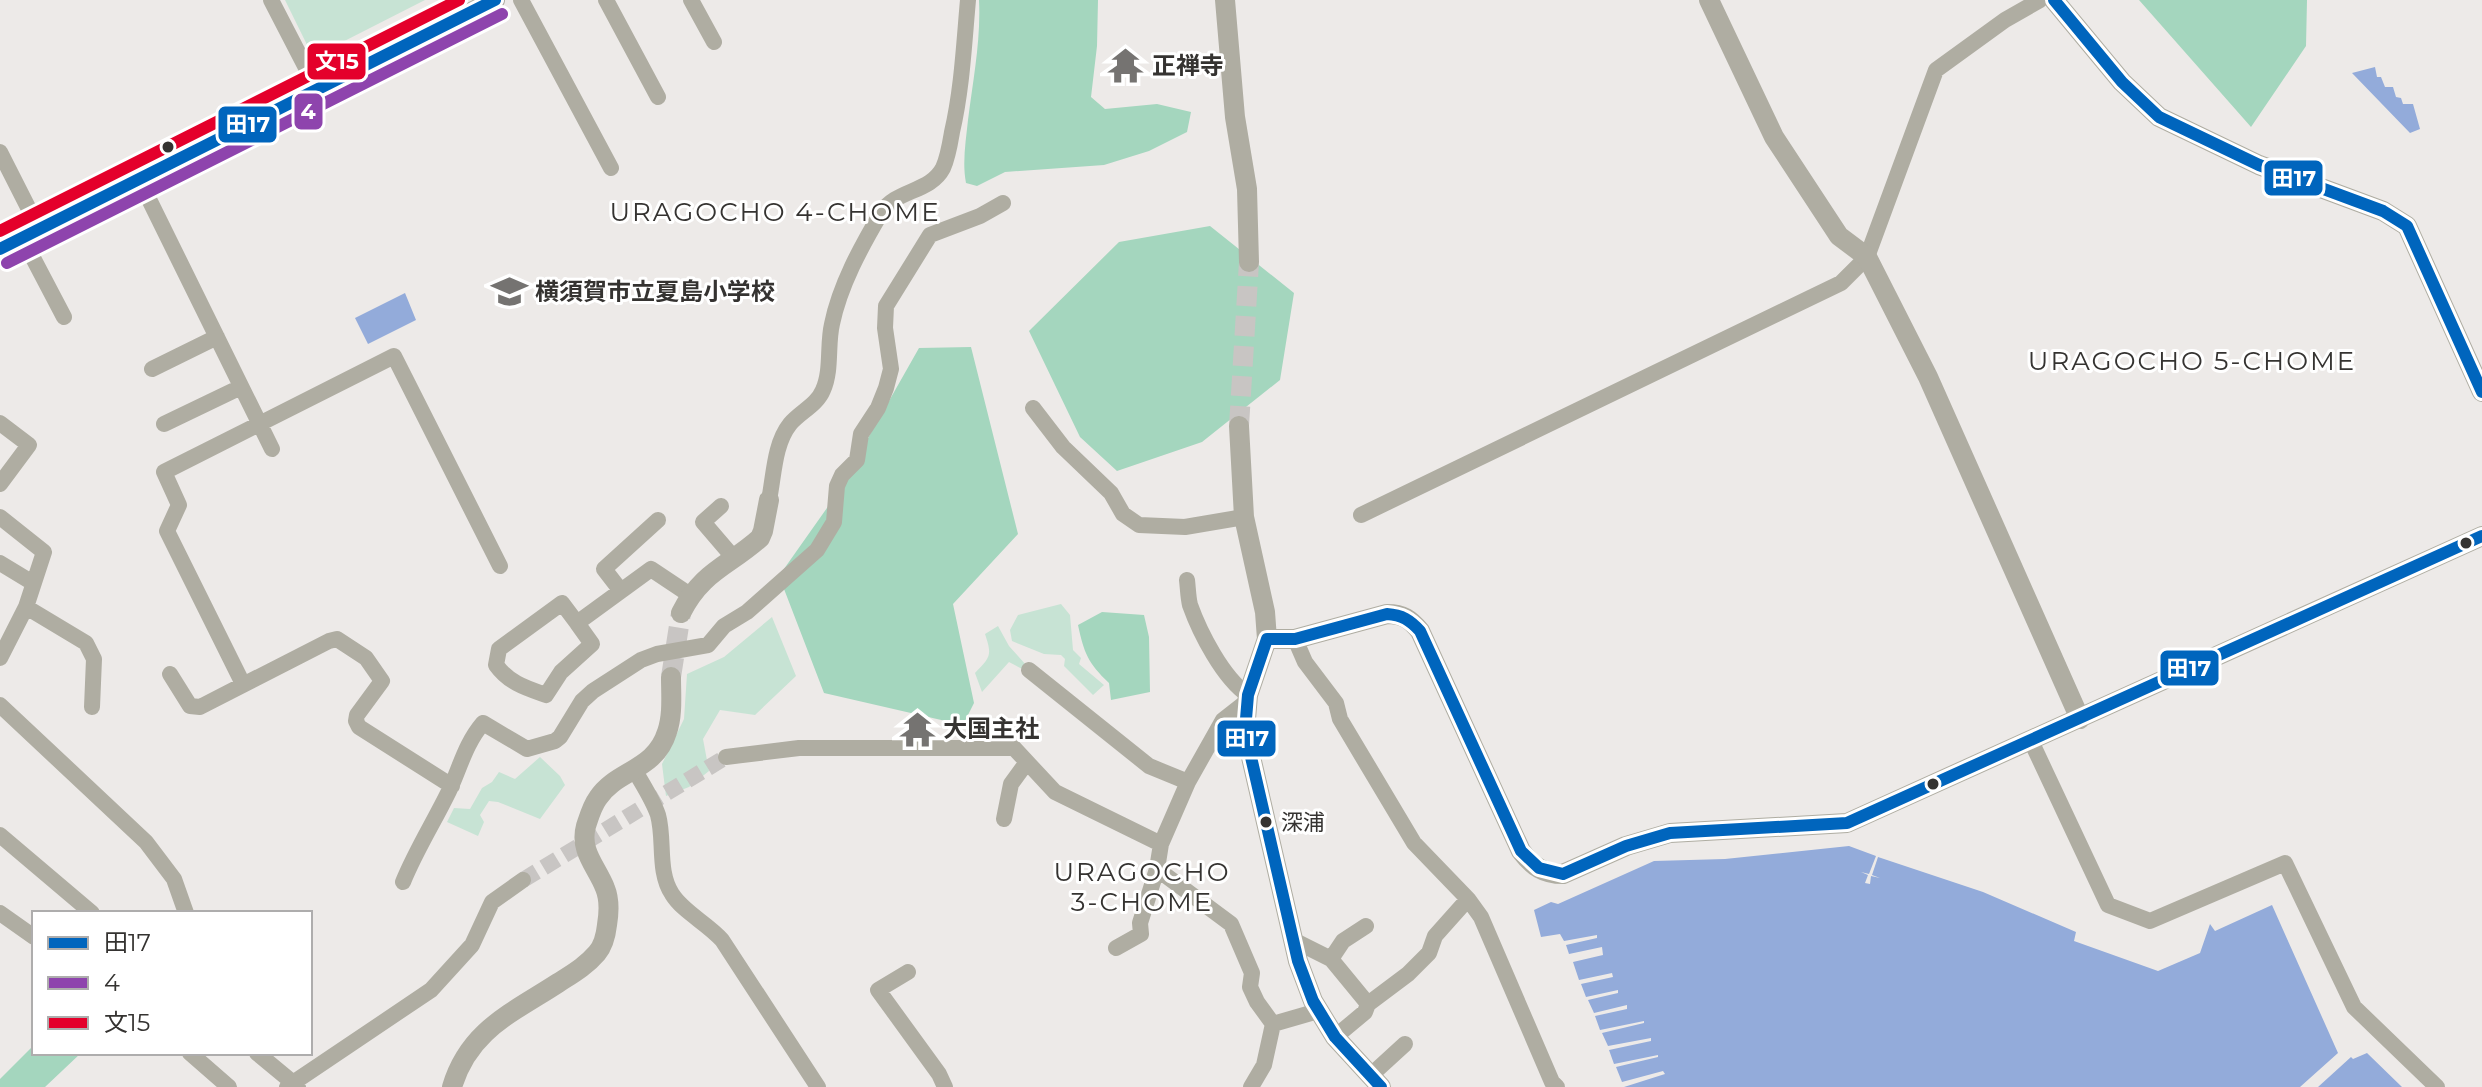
<svg xmlns="http://www.w3.org/2000/svg" width="2482" height="1087" font-family="Montserrat,'Noto Sans JP',sans-serif">
<style>
.green{fill:#c7e3d4}
.forest{fill:#a4d6be}
.water{fill:#93abda}
.lines{fill:none;stroke-linecap:round;stroke-linejoin:round}
.minor-tunnel{stroke:#c8c5c3;stroke-width:16;stroke-dasharray:16 8;stroke-linecap:butt}
.tertiary-tunnel{stroke:#c8c5c3;stroke-width:20;stroke-dasharray:20 10;stroke-linecap:butt}
.minor{stroke:#afada2;stroke-width:16}
.tertiary{stroke:#afada2;stroke-width:20}
.bus-1-casing{stroke:#fff;stroke-width:18}
.bus-2-casing{stroke:#fff;stroke-width:18}
.bus-3-casing{stroke:#fff;stroke-width:18}
.bus-1{stroke:#0065bd;stroke-width:12}
.bus-2{stroke:#8e44ad;stroke-width:12}
.bus-3{stroke:#e4002b;stroke-width:12}
.bus-dot{fill:#353331;stroke:#fff;stroke-width:3}
.labels{text-anchor:middle;stroke-width:6;stroke-linejoin:round;paint-order:stroke}
.bus-label{font-size:22px;fill:#353331;stroke:#fff;text-anchor:start}
.poi-label{font-size:24px;font-weight:bold;fill:#353331;stroke:#fff;text-anchor:start}
.neighbourhood-label{font-size:26px;letter-spacing:2px;fill:#353331;stroke:#fff}
.line-badge{stroke:#fff;stroke-width:3}
.badge-label{font-size:22px;text-anchor:middle;font-weight:bold;fill:#fff}
</style>
<rect width="100%" height="100%" fill="#edeae8"/>
<path class="green" d="M285 0H425L313 57Z
M1061 604 1070 615 1073 650 1081 658 1079 664 1104 685 1093 695 1064 666 1065 659 1061 655 1044 654 1012 641 1010 630 1018 615Z
M772 617 796 676 755 715 720 710 703 739 709 771 689 787 666 796 662 764 684 719 687 674 724 657Z
M998 626 1009 646 1026 665 1022 669 1009 662 982 692 975 673C991 657 992 655 985 634Z
M540 757 560 776 565 785 540 819 498 802 489 801 480 815 484 822 478 836 447 822 454 808 470 809 482 788 492 782 499 772 515 779Z"/>
<path class="forest" d="M979 0H1098L1097 46 1091 97 1105 109 1157 104 1191 112 1187 132 1149 151 1104 165 1005 172 977 186 966 183C962 162 966 140 968 120 973 80 981 40 979 0Z
M2139 0H2307L2306 46 2251 127Z
M1210 226 1294 293 1280 380 1202 442 1117 471 1080 437 1029 331 1119 242Z
M971 347 1018 534 953 604 974 703 963 725 824 693 779 576 834 498 919 348Z
M1102 612 1144 615 1149 637 1150 692 1111 700 1109 683C1088 663 1084 653 1078 625Z
M34 1045V1053H81L45 1087H0V1079Z"/>
<path class="water" d="M2375 67 2377 77H2381L2385 87H2393L2396 97 2401 98 2403 104H2413L2420 129 2410 133 2352 73Z
M405 293 416 320 368 344 355 318Z
M1849 846 1876 856 1869 874 1861 872 1868 875 1865 883 1870 884 1871 876 1880 878 1872 875 1878 857 1983 892 2076 932 2074 941 2158 971 2200 953 2210 924 2215 931 2272 905 2338 1053 2300 1087H1624L1665 1074 1663 1071 1622 1082 1616 1067 1658 1057V1055L1614 1064 1609 1050 1651 1041V1038L1608 1046 1602 1033 1644 1023V1021L1600 1030 1595 1016 1627 1009V1005L1594 1013 1588 1000 1618 993V990L1586 997 1581 984 1613 977 1612 973 1579 980 1573 962 1603 955 1602 947 1569 954 1566 945 1597 938V935L1564 941 1560 934 1541 937 1534 910 1551 902 1558 904 1654 861 1725 859Z
M2367 1053 2402 1087H2318L2351 1057 2353 1059Z"/>
<g class="lines">
<path class="minor-tunnel" d="M523 880 726 757"/>
<path class="tertiary-tunnel" d="M1239 426 1249 262
M671 677 681 613"/>
<path class="minor" d="M271 0 317 89
M521 0 611 168
M606 0 658 97
M691 0 714 42
M0 152 39 229
M139 179 272 449
M22 237 64 317
M152 369 217 337
M1033 408 1063 447 1111 493 1123 514 1139 525 1185 527 1244 517
M0 423 29 445 0 484
M164 424 241 387
M769 500C774 476 774 444 790 424 800 412 817 405 823 390 832 370 827 345 832 324 840 285 861 247 881 213 896 189 930 193 943 168 948 157 950 144 952 132 962 89 964 44 968 0
M721 506 703 522 733 557
M1361 515 1841 283 1867 257 1936 70 2005 20 2040 0
M0 517 44 552 26 607 0 658
M0 563 33 583
M1187 580C1188 588 1188 597 1190 605 1200 633 1223 678 1248 695
M621 591 604 569 658 520
M26 607 86 643 94 659 92 707
M577 623 562 603 499 649 496 665C509 683 526 688 546 695L561 672 592 644 577 623 651 569 690 595
M1295 639 1305 662 1336 703 1340 719 1414 843 1468 899 1481 917 1552 1082 1557 1087
M1029 670 1149 766 1188 782
M170 674 190 706 200 707 329 641 337 639 366 658 382 681 357 715 356 721 359 727 452 786
M243 684 167 531 179 505 164 472 394 356 500 566
M0 705 146 842 174 879 186 913
M2031 741 2108 905 2150 921 2285 863 2354 1007 2437 1087
M726 757 799 748H1014L1055 792 1161 844
M635 771C643 785 653 800 658 815 665 840 657 871 672 894 683 912 707 923 722 940L818 1087
M1004 819 1011 784 1027 762
M0 835 92 913
M1157 869 1231 924 1252 973 1250 987 1257 1002 1273 1024 1318 1011
M403 882C416 850 434 822 449 791 460 768 465 744 483 723L527 749 555 741 560 737 582 701 593 691 641 660 657 654 708 645 724 626 747 612 817 550 834 522 837 486 842 475 857 460 861 434 878 408 886 388 891 369 885 328 886 306 930 235 980 216 1003 203
M0 913 34 937
M1293 940 1331 959 1368 1004
M1116 948 1141 934 1140 923 1157 869 1161 844 1188 782 1223 720 1246 702
M1331 959 1343 941 1366 926
M908 972 878 990 939 1074 945 1087
M1335 1037 1365 1012 1368 1004 1408 974 1429 953 1435 936 1468 899
M190 1053 229 1087
M257 1053 298 1087
M1370 1076 1405 1044
M287 1087 431 990 472 945 492 902 523 880
M1251 1087 1264 1065 1273 1024"/>
<path class="tertiary" d="M1225 0 1235 117 1247 189 1249 262
M1709 0 1774 137 1839 236 1867 257 1928 377 2080 719
M2054 0 2122 82 2159 117 2259 165 2383 211 2407 226 2482 392
M0 249 495 0
M1239 426 1244 517 1265 612 1267 639 1248 695 1245 731 1298 961 1313 1001 1335 1037 1381 1087
M681 613C702 571 729 566 760 538L763 531 769 500
M1267 639H1295L1387 614C1403 614 1410 619 1420 631L1521 851C1533 867 1544 874 1563 874L1626 846 1670 833 1847 823 2482 536
M452 1087C469 1030 512 1013 558 983 572 974 586 966 597 953 603 946 606 934 607 925 609 913 610 900 605 888 597 867 579 851 586 826 589 817 592 806 598 798 616 770 655 771 667 732 673 715 671 695 671 677"/>
<defs>
<path id="bus-1" d="M2054 0 2122 82 2159 117 2259 165 2383 211 2407 226 2482 392
M0 249 495 0
M1381 1087 1335 1037 1313 1001 1298 961 1245 731 1248 695 1267 639H1295L1387 614C1402 615 1410 620 1420 631L1521 851 1539 868 1563 874 1626 846 1670 833 1847 823 2482 536"/>
<path id="bus-2" d="M7 263 502 14"/>
<path id="bus-3" d="M0 231 459 0"/>
</defs>
<use href="#bus-1" class="bus-1-casing"/>
<use href="#bus-2" class="bus-2-casing"/>
<use href="#bus-3" class="bus-3-casing"/>
<use href="#bus-1" class="bus-1"/>
<use href="#bus-2" class="bus-2"/>
<use href="#bus-3" class="bus-3"/>
</g>
<defs>
<symbol id="temple-bare" viewBox="-9 -9 18 18"><path d="M0-6L5-2H3V0L6.5 2.5H4V6H1.5V3h-3V6H-4V2.5H-6.5L-3 0V-2H-5Z" fill="#757371" stroke="#fff" stroke-width="2.5" paint-order="stroke"/></symbol>
<symbol id="school-bare" viewBox="-9 -9 18 18"><path d="M0-5L7-2L0 1L-7-2ZM-4 1L0 2.5L4 1V4Q0 6-4 4Z" fill="#757371" stroke="#fff" stroke-width="2.5" paint-order="stroke"/></symbol>
</defs>
<g fill-rule="evenodd">
<use href="#temple-bare" x="1100" y="40" width="51" height="51"/>
<use href="#school-bare" x="484" y="266" width="51" height="51"/>
<use href="#temple-bare" x="892" y="704" width="51" height="51"/>
</g>
<g class="bus-dot">
<circle cx="168" cy="147" r="7"/>
<circle cx="2466" cy="543" r="7"/>
<circle cx="1933" cy="784" r="7"/>
<circle cx="1266" cy="822" r="7"/>
</g>
<g class="labels">
<g class="bus-label">
<text x="1281" y="830">深浦</text>
</g>
<g class="poi-label">
<text x="1152" y="74">正禅寺</text>
<text x="535" y="300">横須賀市立夏島小学校</text>
<text x="943" y="737">大国主社</text>
</g>
<g class="neighbourhood-label">
<text x="775" y="221">URAGOCHO 4-CHOME</text>
<text x="2192" y="370">URAGOCHO 5-CHOME</text>
<text x="1142" y="881">URAGOCHO<tspan x="1142" dy="30">3-CHOME</tspan></text>
</g>
</g>
<g class="line-badge">
<rect x="306" y="42" width="61" height="39" rx="8" fill="#e4002b"/>
<rect x="293" y="92" width="31" height="39" rx="8" fill="#8e44ad"/>
<rect x="217" y="105" width="61" height="39" rx="8" fill="#0065bd"/>
<rect x="2263" y="159" width="61" height="38" rx="8" fill="#0065bd"/>
<rect x="2159" y="649" width="61" height="38" rx="8" fill="#0065bd"/>
<rect x="1216" y="719" width="61" height="39" rx="8" fill="#0065bd"/>
</g>
<g class="badge-label">
<text x="337" y="69">文15</text>
<text x="308" y="119">4</text>
<text x="248" y="132">田17</text>
<text x="2294" y="186">田17</text>
<text x="2189" y="676">田17</text>
<text x="1247" y="746">田17</text>
</g>
<rect x="32" y="911" width="280" height="144" fill="#ffffff" stroke="#aeadad" stroke-width="2"/>
<rect x="48" y="937" width="40" height="12" fill="#0065bd" stroke="#aeadad" stroke-width="2"/>
<text x="104" y="951" font-size="24" fill="#353331">田17</text>
<rect x="48" y="977" width="40" height="12" fill="#8e44ad" stroke="#aeadad" stroke-width="2"/>
<text x="104" y="991" font-size="24" fill="#353331">4</text>
<rect x="48" y="1017" width="40" height="12" fill="#e4002b" stroke="#aeadad" stroke-width="2"/>
<text x="104" y="1031" font-size="24" fill="#353331">文15</text>
</svg>
